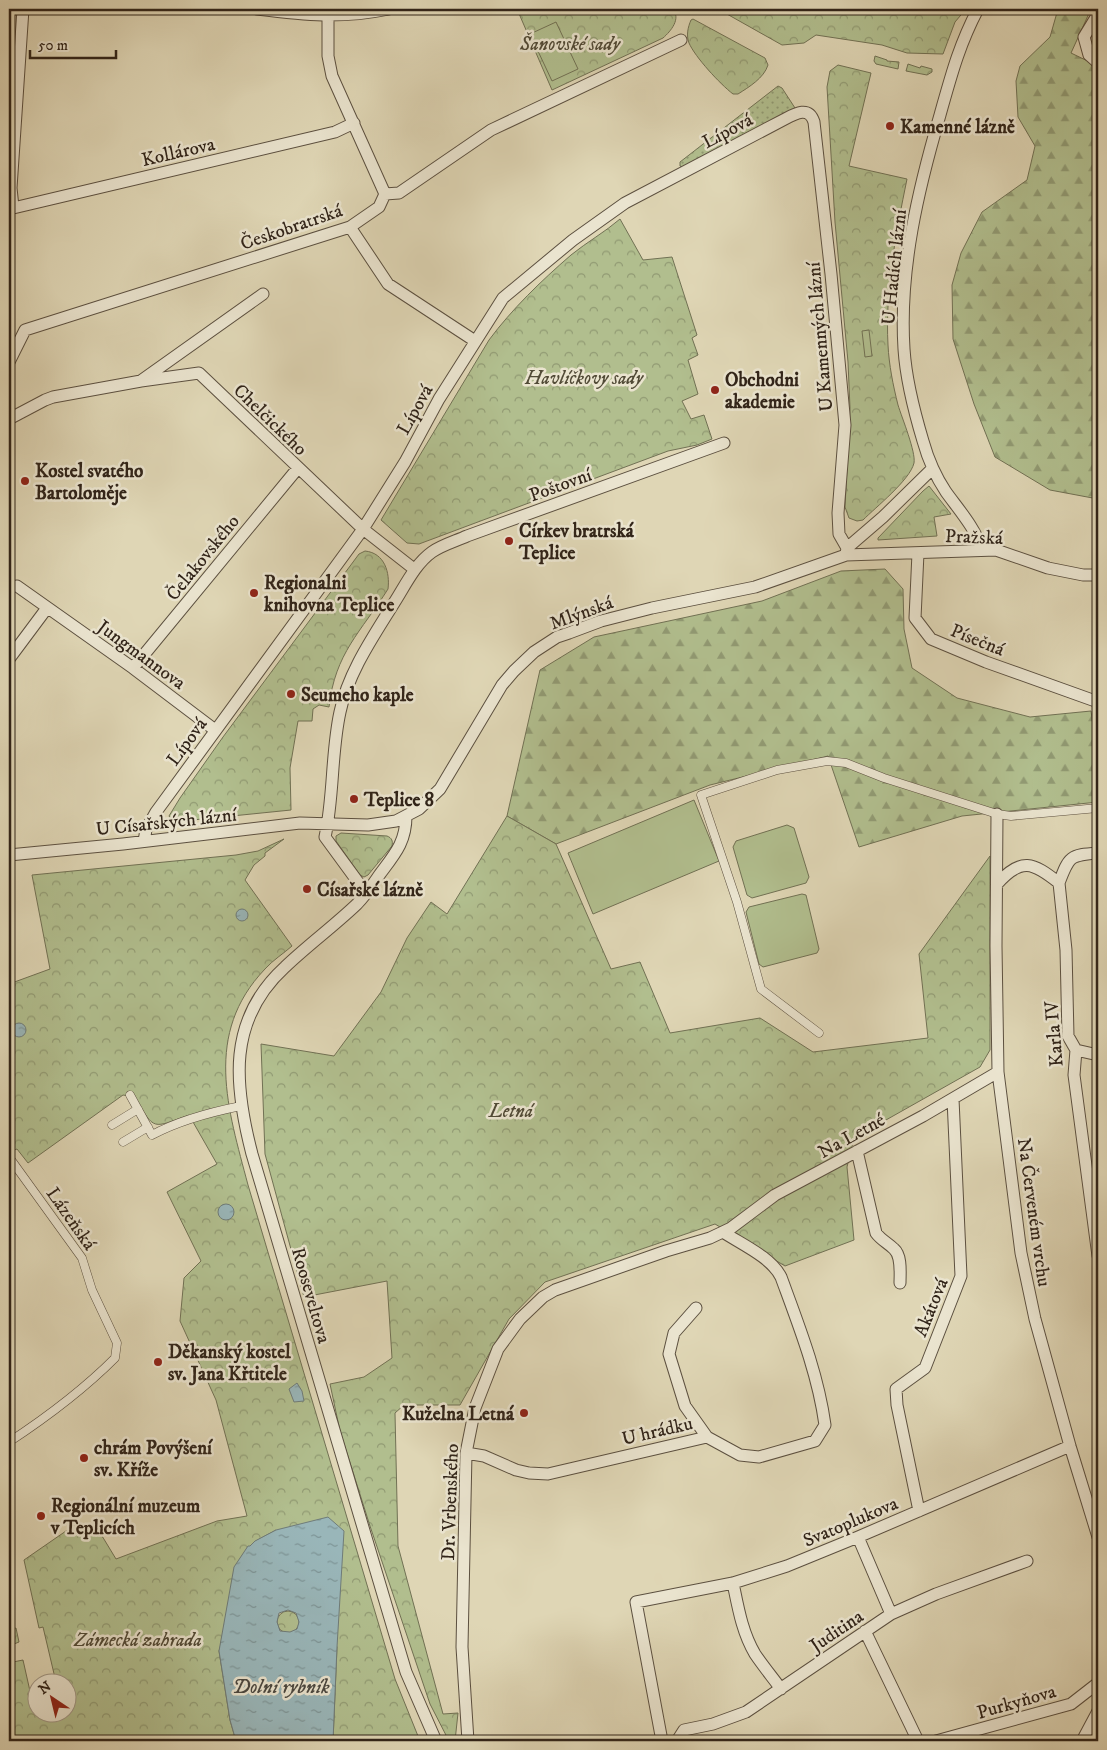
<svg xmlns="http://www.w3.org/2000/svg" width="1107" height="1750" font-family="'IM FELL DW Pica',serif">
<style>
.grass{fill:url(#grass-dots);stroke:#717154}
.forest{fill:url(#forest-firs);stroke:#717154}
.park{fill:url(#park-crowns);stroke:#717154}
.pitch{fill:#b1be8e;stroke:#717154}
.water{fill:url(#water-ripples);stroke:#6f7c79;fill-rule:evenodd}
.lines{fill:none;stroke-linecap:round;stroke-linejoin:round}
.pedestrian-casing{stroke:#5c5040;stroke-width:9}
.minor-casing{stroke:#5c5040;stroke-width:13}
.pedestrian{stroke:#eae4cf;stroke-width:8}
.minor{stroke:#eae4cf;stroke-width:11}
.poi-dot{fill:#8f2418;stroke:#eae4cf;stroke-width:2}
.labels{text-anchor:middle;stroke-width:5;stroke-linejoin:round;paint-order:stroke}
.park-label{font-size:19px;font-style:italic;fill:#514a36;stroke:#eae4cf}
.poi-label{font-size:19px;font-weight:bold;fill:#312419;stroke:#eae4cf;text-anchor:start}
.street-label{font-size:19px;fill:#312419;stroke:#eae4cf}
.water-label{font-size:20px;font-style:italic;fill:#4b4841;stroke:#eae4cf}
</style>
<defs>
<pattern id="grass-dots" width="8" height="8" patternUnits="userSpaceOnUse" patternTransform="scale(1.25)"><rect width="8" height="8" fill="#b1be8e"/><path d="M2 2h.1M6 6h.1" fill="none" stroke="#919a73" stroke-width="1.8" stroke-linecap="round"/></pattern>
<pattern id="forest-firs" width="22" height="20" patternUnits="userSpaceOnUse" patternTransform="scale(1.25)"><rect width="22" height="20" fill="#b1be8e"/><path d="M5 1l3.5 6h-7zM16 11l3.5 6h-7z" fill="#919a73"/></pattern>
<pattern id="park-crowns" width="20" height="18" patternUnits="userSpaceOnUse" patternTransform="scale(1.25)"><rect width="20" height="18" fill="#b1be8e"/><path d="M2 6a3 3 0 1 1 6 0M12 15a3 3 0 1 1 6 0" fill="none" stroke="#919a73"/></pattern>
<pattern id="water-ripples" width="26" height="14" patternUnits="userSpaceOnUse" patternTransform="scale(1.25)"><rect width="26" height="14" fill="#99b6b9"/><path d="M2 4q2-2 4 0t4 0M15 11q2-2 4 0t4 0" fill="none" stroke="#7d9496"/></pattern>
</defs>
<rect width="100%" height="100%" fill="#dfd6b5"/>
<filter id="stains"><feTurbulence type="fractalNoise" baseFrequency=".004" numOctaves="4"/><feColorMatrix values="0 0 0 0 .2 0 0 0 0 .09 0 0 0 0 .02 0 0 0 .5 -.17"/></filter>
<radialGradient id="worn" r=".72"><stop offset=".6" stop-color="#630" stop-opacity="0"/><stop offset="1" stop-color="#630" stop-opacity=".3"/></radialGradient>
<path class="grass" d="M778 86 782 88 795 108 786 114 682 167 680 166V162Z"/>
<path class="forest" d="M1058 9H1091L1071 53 1098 66V499L1050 490 995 457 974 404 953 339 952 285 961 253 982 212 1027 180 1035 146 1018 117 1016 81 1020 66 1050 37Z
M885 569 903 589 904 629 912 668 957 698 1030 717 1091 711 1094 733 1098 732V802L962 816 859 847 828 756 710 785 556 844 507 816 540 670 594 637 762 601 841 571Z"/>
<path class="park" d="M517 9H673C681 19 671 31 663 38L552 90Z
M718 9H966L955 22 943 54 907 53 882 45 816 35 804 43 782 45Z
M693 19 765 58 768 65C764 78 749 87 738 94H733C720 84 695 57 689 43 686 35 688 27 691 20Z
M875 56 887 60V61L899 62 898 69 876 64 874 61Z
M908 64 920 68 921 66 932 69V72L927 75 906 71Z
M838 65 871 73 849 166 907 179C896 233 885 289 888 345 889 365 893 385 898 405 902 418 916 452 914 463 910 480 876 507 863 520L857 521 849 518 845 507 850 408 848 362 835 222 827 87 830 71Z
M620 219 643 260 672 257 697 335 692 338 698 355 688 360 698 394 682 401 691 419 704 415 712 439 697 445 668 451 419 544 407 543 381 520 489 340C512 309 541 281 571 255 587 242 605 232 620 219Z
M929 486 951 514 934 517 937 536 878 540V538L923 491Z
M365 551C385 553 390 573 388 589 361 632 335 653 329 707L319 705 313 709 312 721H298L290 768 291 810 173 822 169 816 180 798 223 737 359 554Z
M507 816 556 844 611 969 640 962 670 1033 760 1018 813 1052 928 1038 919 954 990 856V1050L980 1067 854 1138 847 1167 854 1240 785 1266 715 1224 545 1282 509 1319 460 1405H404L395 1413 398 1546 443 1714 458 1713 455 1741H449L430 1704 370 1526 340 1431 330 1384 364 1377 392 1358 387 1281 304 1297 265 1154 261 1044 334 1056 381 992 407 938 431 902 447 914Z
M341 833 387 836C392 838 393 841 392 846L368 875 364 877 360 875 336 841V836Z
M284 839 265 853V856L254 865 245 880 292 946C283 954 273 960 265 969 203 1034 228 1109 248 1185L395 1679 420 1741H333L337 1647 276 1530 256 1541 250 1546 219 1651 230 1720 236 1741H9V1630L16 1628 19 1642 9 1646 13 1662 23 1660 34 1709 37 1708 38 1712H68V1682H52L51 1679 55 1678 43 1627 39 1628 24 1560 79 1522 87 1528 96 1526 116 1559 217 1521 247 1516 216 1400 180 1321 184 1278 201 1261 167 1192 217 1164 189 1115C152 1128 155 1132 135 1097L123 1095 28 1163 17 1149 9 1152V984L50 969 32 875 236 855 258 851Z
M277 1622a11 11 0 1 1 22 0a11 11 0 1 1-22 0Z"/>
<path class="pitch" d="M556 22 578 69 552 81 530 34Z
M869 330 872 356 865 357 862 331Z
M694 800 719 861 593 914 568 853Z
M787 825 794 828 809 877 806 883 752 898 747 895 733 847 736 841Z
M802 894 806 895 819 949 817 953 763 967 759 964 746 912 749 907Z"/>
<path class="water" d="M236 915a6 6 0 1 1 12 0a6 6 0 1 1-12 0Z
M12 1030a7 7 0 1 1 14 0a7 7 0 1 1-14 0Z
M218 1212a8 8 0 1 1 16 0a8 8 0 1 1-16 0Z
M297 1383 302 1391 304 1401 294 1402 289 1389Z
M328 1517 344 1531 337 1647 333 1741H236L230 1720 219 1651 234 1567 248 1546H250L255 1541 276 1530ZM288 1610 296 1613 299 1622 297 1629 290 1632 280 1631 277 1622 279 1613Z"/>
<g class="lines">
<defs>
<path id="pedestrian" d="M819 1033 761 989 737 902 701 795 777 770 827 761 846 763 884 778 997 814 1011 816 1098 808
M130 1095 152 1135C180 1120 211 1112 241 1106
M112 1125 138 1109
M123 1142 148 1127
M9 1157 82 1258 92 1290 117 1343 115 1358C83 1390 47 1417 9 1442"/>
<path id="minor" d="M257 9C306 15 339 19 389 9
M978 9C959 45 951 76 940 115 918 190 899 270 904 349 906 380 914 411 923 441 928 459 936 477 946 492 959 510 976 529 982 550
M1098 14 1084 37 1089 55 1098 63
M328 16V56L332 76 385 194
M385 194 399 193 491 130 681 40
M13 207 11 188 23 9
M9 209 335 132 354 123
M350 227 388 284 475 341
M9 362 25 330 350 227 379 207 385 194
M142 380 263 294
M9 419 45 400 53 397 141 381 199 373 363 529 414 569
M918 553 915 618 931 639 986 662 1098 702
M846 554 847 548 883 517 932 469
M17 586 133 668 215 730
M9 659 47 608
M133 668 298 468
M997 814 996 946 998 1072 1021 1253 1035 1319 1070 1446 1098 1537
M406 816C406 842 395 854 380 874 373 884 366 895 357 904 334 926 308 945 285 967 227 1020 234 1085 252 1154L406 1672 436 1741
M144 841 146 830 156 812 363 529 405 462 439 399 503 298 573 240 625 203 785 119C796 113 809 106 814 122L831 274 845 425 838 513 839 534 847 548
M9 855 123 844 300 823 368 825 396 821 419 809 440 789 502 685 514 671 534 652 557 637 569 633 601 621 652 608 755 587 846 555 996 550 1048 568 1083 575H1098
M1059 883C1069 856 1070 855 1098 853
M997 884C1021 857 1033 862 1059 883L1066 950 1068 1036 1076 1050 1074 1075 1098 1256
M366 893 325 837C334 796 331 753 340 712 348 673 373 637 394 603 405 586 415 564 432 552 442 545 456 541 467 536L724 443
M1076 1050 1098 1055
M857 1151 876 1233C881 1240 888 1243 894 1249 902 1256 900 1273 900 1283
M696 1308 674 1333 669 1354 685 1406 707 1437
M466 1453 484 1456 516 1470 529 1473 548 1474 707 1437 740 1455 759 1457 815 1441 825 1425C818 1374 799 1326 781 1277 771 1257 741 1244 723 1232
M919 1511 897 1405 896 1389 925 1368 961 1276 953 1099
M858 1537 891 1614
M733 1583C738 1607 742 1632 755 1654 763 1666 773 1678 781 1689
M865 1631 918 1741
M468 1741 462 1647 466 1453 475 1408 498 1349 520 1319 543 1297 555 1290 666 1251 710 1238 731 1228 775 1195 923 1116 998 1072
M662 1741 636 1602 733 1583 787 1566 858 1537 1070 1446
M677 1741 684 1730 713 1724 746 1712 891 1614 936 1594 1027 1561
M936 1741 1071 1704 1098 1683
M1082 1741 1098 1711"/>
</defs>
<use href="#pedestrian" class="pedestrian-casing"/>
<use href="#minor" class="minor-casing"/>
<use href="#pedestrian" class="pedestrian"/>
<use href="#minor" class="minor"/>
</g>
<g class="poi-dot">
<circle cx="890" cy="126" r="5"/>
<circle cx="715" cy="390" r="5"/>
<circle cx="25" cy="481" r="5"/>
<circle cx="509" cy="541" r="5"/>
<circle cx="254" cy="593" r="5"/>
<circle cx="291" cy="694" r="5"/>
<circle cx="354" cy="799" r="5"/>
<circle cx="307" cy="889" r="5"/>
<circle cx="158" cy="1362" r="5"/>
<circle cx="524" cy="1413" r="5"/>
<circle cx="84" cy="1458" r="5"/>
<circle cx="41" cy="1516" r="5"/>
</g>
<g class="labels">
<g class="park-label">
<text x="570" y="50">Šanovské sady</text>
<text x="584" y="384">Havlíčkovy sady</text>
<text x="511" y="1117">Letná</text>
<text x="138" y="1646">Zámecká zahrada</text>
</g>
<g class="poi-label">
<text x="900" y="133">Kamenné lázně</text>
<text x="725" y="386">Obchodni<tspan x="725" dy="22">akademie</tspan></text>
<text x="35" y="477">Kostel svatého<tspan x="35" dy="22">Bartoloměje</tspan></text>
<text x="519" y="537">Církev bratrská<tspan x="519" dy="22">Teplice</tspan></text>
<text x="264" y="589">Regionalni<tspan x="264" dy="22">knihovna Teplice</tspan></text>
<text x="301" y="701">Seumeho kaple</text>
<text x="364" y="806">Teplice 8</text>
<text x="317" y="896">Císařské lázně</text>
<text x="168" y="1358">Děkanský kostel<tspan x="168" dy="22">sv. Jana Křtitele</tspan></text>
<text x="514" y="1420" text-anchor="end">Kuželna Letná</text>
<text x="94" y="1454">chrám Povýšení<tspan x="94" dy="22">sv. Kříže</tspan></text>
<text x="51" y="1512">Regionální muzeum<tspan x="51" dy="22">v Teplicích</tspan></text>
</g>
<g class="street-label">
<text transform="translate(727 130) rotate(-28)" y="7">Lípová</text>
<text transform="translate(178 151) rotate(-13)" y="7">Kollárova</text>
<text transform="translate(291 226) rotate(-19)" y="7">Českobratrská</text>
<text transform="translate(893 267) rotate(-84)" y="7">U Hadích lázní</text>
<text transform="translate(819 337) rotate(-95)" y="7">U Kamenných lázní</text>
<text transform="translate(414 409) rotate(-61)" y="7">Lípová</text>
<text transform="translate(271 419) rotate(44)" y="7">Chelčického</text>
<text transform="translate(560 484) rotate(-20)" y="7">Poštovní</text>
<text transform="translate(974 536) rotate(2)" y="7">Pražská</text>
<text transform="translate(202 557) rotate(-51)" y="7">Čelakovského</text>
<text transform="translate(581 612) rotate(-20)" y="7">Mlýnská</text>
<text transform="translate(978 639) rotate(22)" y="7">Písečná</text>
<text transform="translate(142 654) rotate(36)" y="7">Jungmannova</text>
<text transform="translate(186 741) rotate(-54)" y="7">Lípová</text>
<text transform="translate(166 821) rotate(-6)" y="7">U Císařských lázní</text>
<text transform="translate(1053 1034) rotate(-95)" y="7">Karla IV</text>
<text transform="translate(851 1135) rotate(-29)" y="7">Na Letné</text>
<text transform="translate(1035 1212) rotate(82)" y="7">Na Červeném vrchu</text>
<text transform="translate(72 1218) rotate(55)" y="7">Lázeňská</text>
<text transform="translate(312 1295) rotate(74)" y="7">Rooseveltova</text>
<text transform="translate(930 1307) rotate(-68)" y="7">Akátová</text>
<text transform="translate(657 1430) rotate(-13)" y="7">U hrádku</text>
<text transform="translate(449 1502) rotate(-88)" y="7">Dr. Vrbenského</text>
<text transform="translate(850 1521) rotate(-23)" y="7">Svatoplukova</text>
<text transform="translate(836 1630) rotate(-34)" y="7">Juditina</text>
<text transform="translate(1016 1701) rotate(-16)" y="7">Purkyňova</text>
</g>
<g class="water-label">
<text x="281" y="1693">Dolní rybník</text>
</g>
</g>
<rect width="1107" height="1750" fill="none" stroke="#dfd6b5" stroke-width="30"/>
<rect x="10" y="10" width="1087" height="1730" fill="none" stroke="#312419" stroke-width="2.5"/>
<rect x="15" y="15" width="1077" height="1720" fill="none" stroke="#312419"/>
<g transform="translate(52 1698) rotate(325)"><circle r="24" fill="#eae4cf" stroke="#a09786"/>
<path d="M0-4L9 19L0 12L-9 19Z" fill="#8f2418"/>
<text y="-8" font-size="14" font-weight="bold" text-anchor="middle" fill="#312419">N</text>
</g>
<path d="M30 50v8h86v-8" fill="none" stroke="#312419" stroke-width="2.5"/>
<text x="38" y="50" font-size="15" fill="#312419" stroke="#eae4cf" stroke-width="4" paint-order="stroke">50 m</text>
<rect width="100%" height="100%" filter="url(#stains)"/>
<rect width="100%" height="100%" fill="url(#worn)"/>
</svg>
